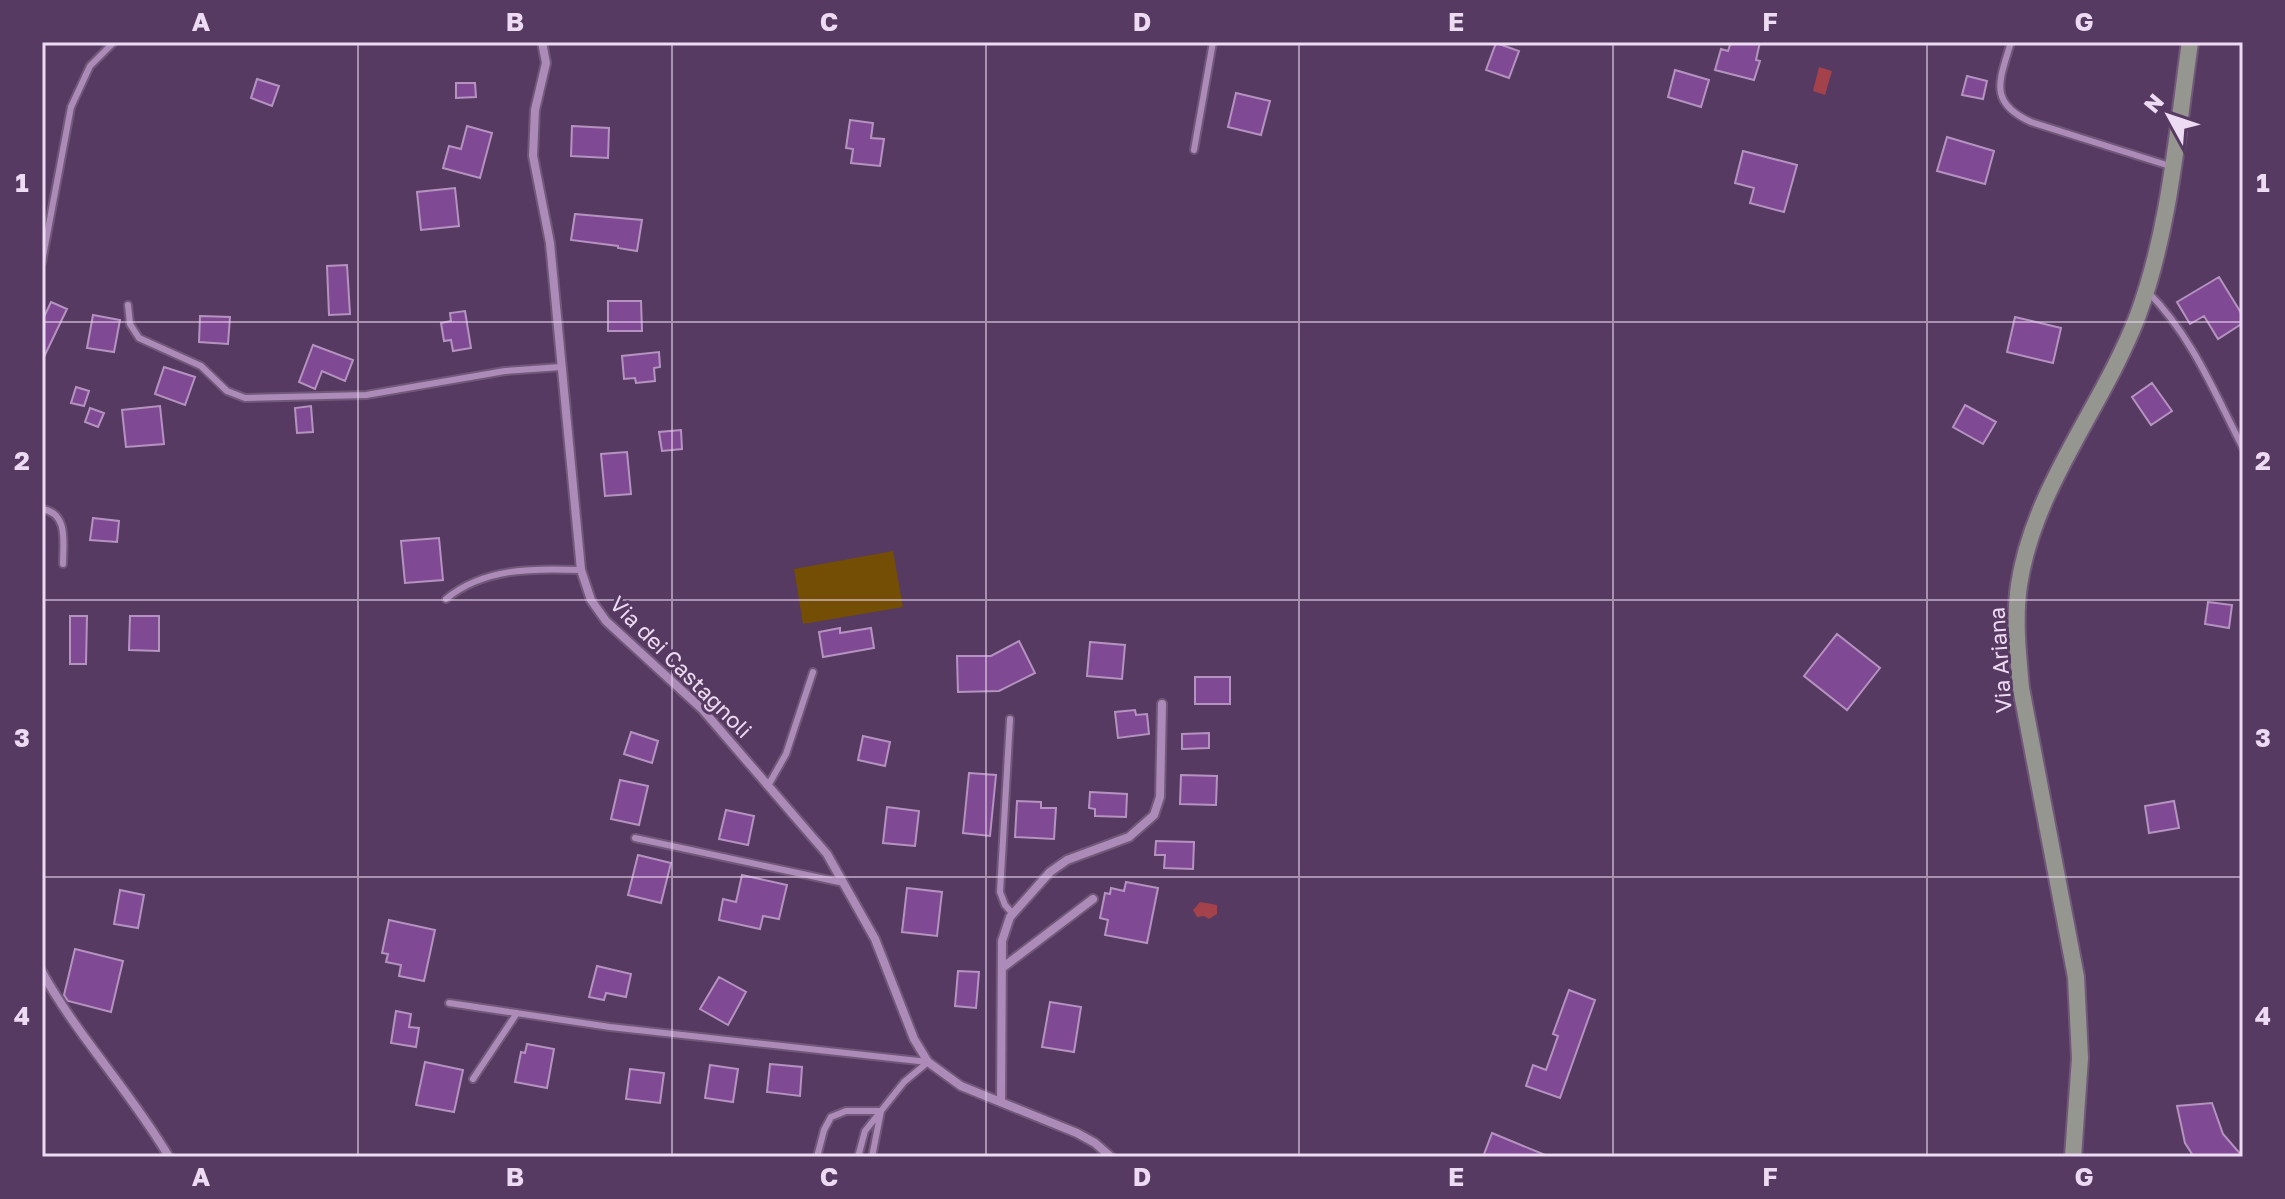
<svg xmlns="http://www.w3.org/2000/svg" width="2285" height="1199" font-family="'Golos Text',sans-serif">
<style>
.green{fill:#734e04}
.water{fill:#a4424c}
.building{fill:#804993;stroke:#b493c0;stroke-width:2}
.lines{fill:none;stroke-linecap:round;stroke-linejoin:round}
.service-casing{stroke:#715879;stroke-width:10}
.minor-casing{stroke:#715879;stroke-width:12}
.secondary-casing{stroke:#715879;stroke-width:20}
.service{stroke:#ac8bb8;stroke-width:6}
.minor{stroke:#ac8bb8;stroke-width:8}
.secondary{stroke:#959690;stroke-width:16}
.grid{fill:none;stroke:#eddbf3;stroke-width:2;stroke-opacity:0.55}
.labels{text-anchor:middle;stroke-width:6;stroke-linejoin:round;paint-order:stroke}
.street-label{font-size:22px;fill:#eddbf3;stroke:#573a61}
.neatline{fill:none;stroke:#eddbf3;stroke-width:3}
.grid-label{font-size:26px;text-anchor:middle;font-weight:bold;fill:#eddbf3}
</style>
<rect width="100%" height="100%" fill="#573a61"/>
<path class="green" d="M893 551 903 607 803 624 794 569Z"/>
<path class="water" d="M1819 67 1832 71 1825 95 1813 91Z
M1200 902 1217 905V914L1209 919 1204 916 1197 917 1193 910Z"/>
<path class="building" d="M1731 42H1760L1756 60 1760 61 1754 80 1715 70 1721 49 1728 51Z
M1496 43 1519 51 1509 78 1486 70Z
M1675 70 1709 80 1701 107 1668 97Z
M1967 76 1987 81 1983 99 1962 95Z
M257 79 279 86 272 106 251 98Z
M456 83H475L476 97 456 98Z
M1236 93 1270 101 1261 135 1228 127Z
M850 120 873 123 871 138 884 139 880 166 851 163 853 149 846 148Z
M467 126 492 133 480 178 443 168 449 146 461 149Z
M572 126 609 128 608 158 571 156Z
M1947 137 1994 151 1985 184 1937 171Z
M1743 151 1797 165 1784 212 1750 203 1754 188 1735 183Z
M455 188 459 226 421 230 417 192Z
M575 214 642 220 637 251 618 248V246L571 240Z
M347 265 350 314 329 315 327 266Z
M2219 277 2243 316V323L2218 339 2204 316 2190 324 2177 302Z
M608 301H641L642 331H608Z
M51 302 67 309 42 361V321Z
M465 311 471 348 453 351 451 340 444 341 441 323 451 321 450 313Z
M93 315 120 320 114 352 87 348Z
M200 316 230 317 228 344 199 342Z
M2015 317 2061 328 2053 363 2007 352Z
M313 345 353 360 345 381 322 371 315 389 299 382Z
M659 352 660 367 654 368 655 381 636 383 635 378 624 379 622 356Z
M164 367 195 377 185 405 155 394Z
M2152 383 2172 411 2151 425 2132 397Z
M76 387 89 391 84 406 71 403Z
M1965 405 1996 422 1983 444 1953 427Z
M160 406 164 444 126 447 122 410Z
M311 406 313 432 297 433 295 408Z
M90 408 104 413 98 427 85 422Z
M681 430 682 449 662 451 659 432Z
M627 452 631 494 605 496 601 454Z
M93 518 119 521 117 542 90 540Z
M439 538 443 580 405 583 401 541Z
M2208 602 2232 605 2229 628 2205 624Z
M70 616H87L86 664H70Z
M130 616H159V651L129 650Z
M840 628V633L871 628 874 648 823 657 819 632Z
M1837 634 1880 668 1847 710 1804 676Z
M1019 641 1035 673 999 691 958 692 957 656H991Z
M1090 642 1125 645 1122 679 1087 676Z
M1195 677H1230V704H1195Z
M1135 710 1136 715 1147 714 1149 734 1118 738 1115 712Z
M631 732 658 741 652 763 624 754Z
M1209 733V748L1182 749V734Z
M863 736 890 742 885 766 858 760Z
M969 773 996 775 990 836 963 833Z
M1181 775 1217 776 1216 805 1180 804Z
M620 780 648 786 639 825 611 819Z
M1090 792 1127 794 1126 817 1095 816V809L1089 808Z
M1017 801 1041 802V808H1056L1054 839 1015 837Z
M2174 801 2179 828 2149 833 2145 806Z
M887 807 919 811 915 846 883 843Z
M726 810 754 816 748 845 719 839Z
M1156 841 1194 842 1193 869 1164 868 1165 855H1155Z
M638 855 671 863 661 903 628 895Z
M742 875 787 885 779 919 763 916 760 929 719 920 723 899 736 902Z
M1126 882 1158 888 1147 943 1105 935 1108 920 1100 918 1105 893 1110 894 1111 888 1124 891Z
M907 888 942 892 937 936 902 932Z
M120 890 144 895 138 928 114 924Z
M389 920 435 930 424 981 399 976 401 965 386 962 388 954 382 953Z
M75 949 123 961 111 1012 68 1001 64 995Z
M597 966 631 974 626 997 606 993 604 1000 589 997Z
M958 971 979 972 976 1008 955 1006Z
M719 977 746 992 728 1025 700 1009Z
M1569 990 1595 1000 1560 1098 1526 1086 1533 1065 1546 1070 1558 1036 1553 1034Z
M1050 1002 1081 1007 1074 1052 1042 1047Z
M396 1011 411 1014 409 1027 419 1028 416 1047 391 1043Z
M527 1044 554 1049 547 1088 515 1082 521 1052 525 1053Z
M425 1062 463 1070 454 1112 416 1105Z
M770 1064 802 1067 800 1096 767 1092Z
M710 1065 738 1069 733 1102 705 1098Z
M630 1069 664 1073 660 1103 626 1099Z
M2212 1103 2223 1134 2243 1157H2194L2185 1143 2177 1106Z
M1492 1133 1550 1157H1483Z"/>
<g class="lines">
<defs>
<path id="service" d="M2011 42C2000 80 1987 102 2031 122L2173 167
M1194 150 1213 42
M42 262 71 107 90 66 114 42
M2148 292C2192 336 2215 394 2243 448
M128 305 130 324 139 338 201 366 227 391 245 398 366 395 505 371 561 367
M42 509C69 513 63 543 63 564
M446 599C483 568 534 568 581 570
M1010 719 1000 892 1005 905 1013 914
M769 784 786 754 813 672
M635 838 844 883
M449 1003 610 1027 928 1062
M473 1079 517 1013
M817 1157 824 1130 831 1117 846 1111H881
M858 1157 865 1131 881 1111
M872 1157 881 1111 904 1082 928 1062"/>
<path id="minor" d="M542 42 546 63 535 110 533 156 550 243 581 570 591 600 606 621 702 709 827 854 875 939 914 1039 928 1062 961 1086 1077 1133 1095 1143 1111 1157
M1002 968 1093 899
M42 972C78 1037 131 1092 169 1157
M1001 1102 1002 941 1010 917 1050 872 1067 860 1129 837 1154 815 1160 797 1162 704"/>
<path id="secondary" d="M2073 1157 2080 1058 2076 977 2021 688C2018 654 2014 620 2019 585 2034 486 2103 407 2138 315 2170 228 2177 133 2190 42"/>
</defs>
<use href="#service" class="service-casing"/>
<use href="#minor" class="minor-casing"/>
<use href="#secondary" class="secondary-casing"/>
<use href="#service" class="service"/>
<use href="#minor" class="minor"/>
<use href="#secondary" class="secondary"/>
</g>
<path class="grid" d="M358 42V1157M672 42V1157M986 42V1157M1299 42V1157M1613 42V1157M1927 42V1157M42 322H2243M42 600H2243M42 877H2243"/>
<g class="labels">
<g class="street-label">
<text transform="translate(2000 660) rotate(-94)" y="8">Via Ariana</text>
<text transform="translate(681 667) rotate(45)" y="8">Via dei Castagnoli</text>
</g>
</g>
<rect width="2285" height="1199" fill="none" stroke="#573a61" stroke-width="88"/>
<g transform="translate(2169 116) rotate(310)" stroke="#573a61" stroke-width="6" paint-order="stroke">
<path d="M0-6L14 30L0 20L-14 30Z" fill="#eddbf3"/>
<text y="-12" font-size="22" font-weight="bold" text-anchor="middle" fill="#eddbf3">N</text>
</g>
<rect x="44" y="44" width="2197" height="1111" class="neatline"/>
<g class="grid-label">
<text x="201" y="31">A</text>
<text x="515" y="31">B</text>
<text x="829" y="31">C</text>
<text x="1142" y="31">D</text>
<text x="1456" y="31">E</text>
<text x="1770" y="31">F</text>
<text x="2084" y="31">G</text>
<text x="22" y="192">1</text>
<text x="2263" y="192">1</text>
<text x="22" y="470">2</text>
<text x="2263" y="470">2</text>
<text x="22" y="747">3</text>
<text x="2263" y="747">3</text>
<text x="22" y="1025">4</text>
<text x="2263" y="1025">4</text>
<text x="201" y="1186">A</text>
<text x="515" y="1186">B</text>
<text x="829" y="1186">C</text>
<text x="1142" y="1186">D</text>
<text x="1456" y="1186">E</text>
<text x="1770" y="1186">F</text>
<text x="2084" y="1186">G</text>
</g>
</svg>
